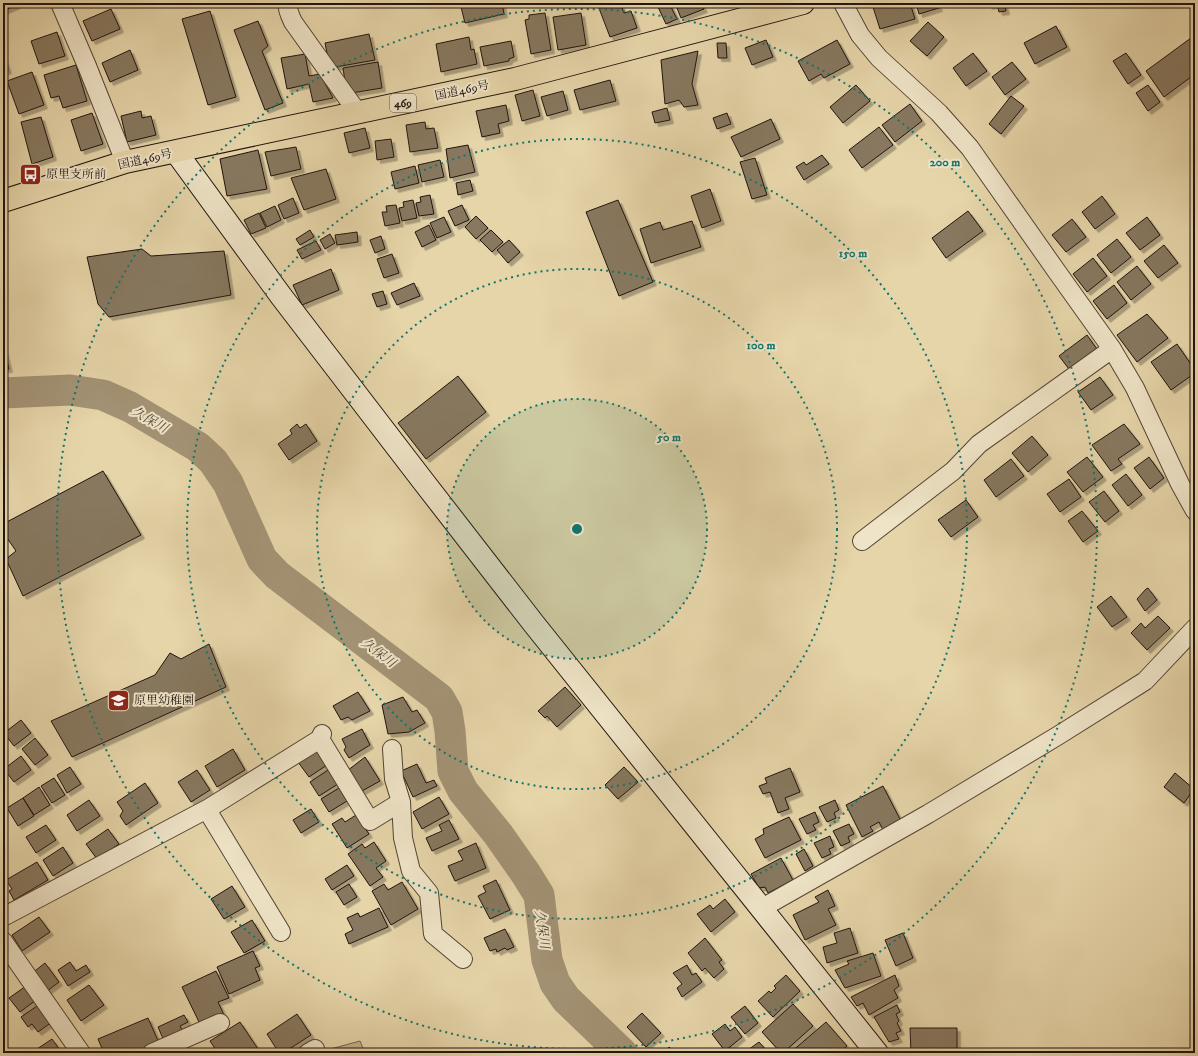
<svg xmlns="http://www.w3.org/2000/svg" width="1198" height="1056" font-family="'IM FELL DW Pica','Noto Serif JP',serif">
<style>
.green{fill:#c4b48f;stroke:#72644f}
.lines{fill:none;stroke-linecap:round;stroke-linejoin:round}
.river{stroke:#a39375;stroke-width:31}
.building{fill:#87785f;stroke:#20140f;filter:url(#shadow)}
.street-casing{stroke:#524436;stroke-width:20}
.secondary-casing{stroke:#20140f;stroke-width:24}
.highway-casing{stroke:#20140f;stroke-width:24}
.street{stroke:#efe4c7;stroke-width:18}
.secondary{stroke:#efe4c7;stroke-width:22}
.highway{stroke:#e6d5a9;stroke-width:22}
.ring{fill:none;stroke:#0f766e;stroke-width:2;stroke-dasharray:2 4}
.labels{text-anchor:middle;stroke-width:4;stroke-linejoin:round;paint-order:stroke}
.shield{fill:#efe4c7;stroke:#5e5246;stroke-width:1}
.shield-label{font-size:11px;font-weight:bold;fill:#20140f}
.street-label{font-size:12px;fill:#20140f;stroke:#efe4c7}
.poi-label{font-size:12px;fill:#20140f;stroke:#efe4c7;text-anchor:start}
.water-label{font-size:13px;font-style:italic;fill:#544738;stroke:#efe4c7}
.centre{fill:#0f766e;stroke:#efe4c7;stroke-width:2}
.ring-label{font-size:12px;text-anchor:middle;font-weight:bold;fill:#0f766e;stroke:#efe4c7;stroke-width:4;stroke-linejoin:round;paint-order:stroke}
</style>
<defs>
<filter id="shadow"><feDropShadow dx="3.5" dy="3.5" stdDeviation="0" flood-color="#0004"/></filter>
</defs>
<rect width="100%" height="100%" fill="#e6d5a9"/>
<filter id="stains"><feTurbulence type="fractalNoise" baseFrequency=".005" numOctaves="4"/><feColorMatrix values="0 0 0 0 .2 0 0 0 0 .09 0 0 0 0 .02 0 0 0 .5 -.17"/></filter>
<radialGradient id="worn" r=".72"><stop offset=".6" stop-color="#630" stop-opacity="0"/><stop offset="1" stop-color="#630" stop-opacity=".3"/></radialGradient>
<path class="green" d="M360 1041 365 1053H316Z"/>
<g class="lines">
<path class="river" d="M3 393 70 390 103 395 130 407 198 447 213 461 228 483 262 559 277 575 439 698 447 712 450 731 453 771 463 791 498 834 526 874 539 895 547 960 555 983 566 999 622 1053"/>
</g>
<path class="building" d="M3 3H16L17 5 3 11Z
M460 3H502L504 14 465 23Z
M597 3H620L624 13 631 11 637 28 610 37Z
M667 3H669L677 19 666 24 658 7Z
M675 3H701L704 9 681 18Z
M885 3H910L915 19 880 29 873 7Z
M916 3H937L939 8 919 14Z
M988 3H1004L1006 11 999 12 997 4 989 6Z
M111 9 120 29 92 41 83 21Z
M210 11 236 97 208 105 182 19Z
M545 13 551 50 531 54 525 20 529 19V15Z
M581 13 586 45 558 50 553 17Z
M258 21 268 46 262 51 283 103 265 110 234 30Z
M928 22 944 37 927 56 910 41Z
M1056 26 1067 47 1035 64 1024 43Z
M57 32 65 56 39 64 31 41Z
M369 34 375 60 330 68 325 43Z
M1195 35V74L1164 97 1146 71Z
M469 37 471 50 474 49 477 64 441 72 436 44Z
M766 40 773 57 752 65 745 48Z
M837 40 850 64 824 78 821 74 809 81 798 61Z
M511 41 514 57 509 59V61L484 66 480 47Z
M717 43H726L727 58H718Z
M130 50 138 70 110 82 102 63Z
M698 51 692 84 698 105 684 107 679 100 665 104 661 60Z
M973 53 987 71 966 86 953 68Z
M1126 53 1141 75 1128 84 1113 61Z
M305 54 309 76 320 74 333 98 313 102 309 84 287 89 281 58Z
M3 56 8 70 3 72Z
M378 62 382 88 351 93 346 88 343 68Z
M1012 62 1026 79 1005 95 992 77Z
M76 65 87 101 63 108 59 96 51 98 44 75Z
M32 72 44 105 19 114 7 81Z
M610 80 616 101 580 110 574 90Z
M856 85 870 101 843 123 830 107Z
M1148 85 1160 102 1148 111 1136 93Z
M533 90 540 116 522 121 515 95Z
M563 91 568 110 547 116 541 97Z
M1011 96 1024 106 1001 134 989 124Z
M910 104 922 121 895 142 882 125Z
M506 105 509 121 498 124 500 133 482 137 476 111Z
M667 108 670 120 655 123 652 112Z
M141 111 142 118 151 116 156 135 127 142 121 116Z
M92 113 103 144 81 151 71 120Z
M727 113 731 124 717 129 713 118Z
M41 117 53 157 32 164 21 122Z
M771 119 780 139 741 157 731 137Z
M425 122 426 129 434 128 438 148 410 152 406 125Z
M879 127 893 145 862 168 849 150Z
M365 128 370 148 349 153 344 133Z
M391 139 394 157 377 160 375 141Z
M468 145 475 172 450 178 446 149Z
M296 147 301 169 271 176 265 152Z
M258 150 267 189 227 196 220 159Z
M822 155 829 164 804 180 796 167 804 162 806 165Z
M755 158 767 195 752 199 740 162Z
M440 160 444 177 422 182 418 165Z
M415 166 419 183 395 189 391 172Z
M326 169 336 199 304 210 291 178Z
M470 180 473 191 458 195 456 183Z
M710 189 721 221 702 228 691 196Z
M430 195 434 214 419 216 416 203 421 202 420 197Z
M1102 196 1115 214 1095 229 1082 212Z
M293 198 299 213 284 219 278 205Z
M413 200 417 218 402 221 399 208 404 207 403 202Z
M618 200 653 282 619 296 586 212Z
M396 205 400 223 385 226 382 212H387L386 206Z
M462 205 469 220 455 226 448 211Z
M275 206 281 220 267 227 260 213Z
M968 211 983 231 946 258 932 238Z
M259 213 266 228 251 234 244 220Z
M476 216 488 228 476 239 465 227Z
M444 217 451 232 437 238 430 223Z
M1147 217 1160 235 1140 250 1126 233Z
M1072 219 1086 237 1066 252 1052 235Z
M692 221 701 247 651 263 640 229 660 222 663 230Z
M429 225 436 240 422 247 415 232Z
M310 230 314 237 300 245 296 239Z
M491 230 503 242 492 252 480 240Z
M357 232 358 242 337 245 335 235Z
M330 234 335 243 325 249 320 240Z
M381 236 385 249 375 253 370 240Z
M1117 239 1131 257 1111 273 1097 255Z
M509 240 520 252 508 263 497 250Z
M316 241 321 250 302 259 297 250Z
M1164 245 1178 263 1158 278 1144 261Z
M142 249 151 256 224 251 231 295 109 317 98 304 87 257Z
M392 254 399 273 384 278 377 259Z
M1093 258 1107 276 1087 292 1073 274Z
M1137 266 1151 284 1131 300 1117 282Z
M331 269 339 290 302 305 293 285Z
M414 283 420 296 397 305 391 293Z
M1114 285 1127 303 1107 319 1093 301Z
M383 291 387 304 377 307 372 294Z
M1147 314 1168 338 1137 362 1117 335Z
M1087 335 1099 352 1072 373 1059 356Z
M1177 344 1195 370V373L1171 390 1151 362Z
M3 345 9 369H3Z
M458 376 486 412 426 459 398 423Z
M1100 377 1113 395 1091 410 1078 392Z
M297 424 300 428 306 424 317 441 289 460 278 444 292 434 290 430Z
M1124 424 1140 444 1118 459 1122 464 1111 471 1092 445Z
M1032 436 1048 455 1028 472 1012 453Z
M1087 457 1103 477 1083 492 1067 472Z
M1149 457 1164 478 1150 489 1134 468Z
M1011 459 1024 476 996 497 984 480Z
M103 471 141 535 23 596 6 559 16 551 3 532V524Z
M1126 474 1142 495 1128 506 1112 485Z
M1069 479 1081 497 1060 512 1047 494Z
M1104 491 1119 511 1105 522 1089 502Z
M966 500 978 517 951 537 938 520Z
M1082 511 1098 531 1083 542 1068 521Z
M1148 588 1157 600 1145 611 1137 599 1146 589Z
M1111 596 1127 617 1112 627 1097 607Z
M1158 616 1170 628 1147 650 1131 633 1141 623 1145 628Z
M209 644 226 687 72 757 51 721 155 675 170 653 181 659Z
M565 687 581 705 557 727 547 716 545 718 538 711Z
M358 692 370 711 352 720 348 717 341 720 333 706Z
M403 697 412 712 417 710 425 723 409 732 388 734 382 705Z
M21 720 31 733 14 746 4 733Z
M362 729 370 745 349 758 344 750 346 747 342 739Z
M35 738 48 755 35 765 22 749Z
M233 749 245 770 217 787 205 766Z
M318 750 327 765 309 777 298 762Z
M21 756 31 770 14 782 4 769Z
M365 757 380 781 362 791 347 771Z
M417 764 426 783 434 780 437 786 413 797 401 771Z
M70 767 81 784 67 793 57 775Z
M624 767 638 782 618 799 605 785Z
M790 768 800 792 785 798 789 809 778 813 770 792 763 794 759 786 767 783 765 778Z
M197 770 210 790 191 802 178 782Z
M328 770 338 784 319 796 310 782Z
M1175 773 1194 789 1184 803 1164 787Z
M54 778 65 795 52 803 41 786Z
M145 783 158 803 126 825 120 816 123 811 117 802Z
M883 786 901 821 883 830 879 822 870 827 873 831 862 837 846 805Z
M39 787 50 805 34 815 23 798Z
M339 788 347 801 329 812 321 799Z
M439 797 449 814 422 829 413 812Z
M23 798 34 816 18 826 7 808Z
M89 800 100 816 77 831 67 815Z
M835 800 839 810 834 813 836 818 827 822 819 807Z
M311 809 319 822 301 833 293 820Z
M815 812 819 822 813 825 816 830 807 834 799 819Z
M356 815 369 834 347 848 332 824 342 818 345 822Z
M789 817 801 840 765 858 755 839 764 834 763 829Z
M449 820 459 839 432 851 426 838 442 831 439 825Z
M849 824 854 834 848 837 850 842 841 846 833 831Z
M46 825 56 840 36 853 26 837Z
M108 829 119 844 97 859 86 844Z
M830 836 834 847 829 849 831 854 822 858 814 843Z
M374 842 386 861 376 868 383 877 370 886 348 854 362 844 365 848Z
M476 843 486 868 455 881 448 866 463 860 458 851Z
M63 847 73 863 53 876 43 860Z
M804 849 813 866 805 871 796 854Z
M781 858 793 880 768 893 765 887 759 888 751 874Z
M37 862 48 880 14 900 9 891 12 889 6 880Z
M347 865 354 876 332 890 325 879Z
M496 880 510 910 490 919 478 896 486 892 483 886Z
M402 882 418 909 391 925 372 891 384 884 388 890Z
M349 884 357 897 344 905 336 892Z
M232 886 245 907 224 919 211 899Z
M828 890 835 906 828 909 836 925 805 940 793 915 819 902 815 897Z
M725 899 735 912 711 932 697 914 710 905 713 909Z
M379 908 388 927 349 944 345 934 353 930 347 918 358 913 360 917Z
M39 917 50 932 22 951 12 935Z
M252 920 265 941 244 953 231 932Z
M850 928 858 953 827 963 823 947 837 943 834 933Z
M505 929 514 947 507 950 505 948 497 952 496 949 490 951 484 938Z
M903 933 913 958 896 966 885 940Z
M705 938 722 960 719 962 724 969 714 978 705 968 702 971 688 953Z
M253 951 260 966 255 968 260 980 229 994 217 967Z
M873 953 881 976 845 988 835 970 849 964 847 961Z
M70 962 76 971 86 965 90 972 68 986 58 970Z
M45 963 59 982 46 992 31 974Z
M687 965 692 975 696 973 702 982 682 997 677 988 682 984 673 973Z
M216 971 229 998 218 1002 224 1015 201 1026 182 987Z
M786 975 800 991 773 1017 758 1001 769 991 771 993 776 988 774 986Z
M895 975 899 986 894 990 898 998 869 1015 863 1003 857 1006 851 997Z
M89 985 104 1005 81 1021 67 1000Z
M26 986 36 1000 20 1012 9 998Z
M40 1004 52 1022 38 1032 32 1024 28 1027 21 1017Z
M793 1004 813 1026 783 1053H781L762 1032Z
M897 1005 900 1012 896 1014 899 1021 897 1023 901 1031 896 1033 899 1039 889 1042 874 1017Z
M745 1006 758 1023 745 1034 731 1017Z
M642 1013 661 1033 646 1047 627 1027Z
M297 1014 311 1035 283 1053H279L267 1034Z
M184 1015 188 1022 180 1026 183 1032 164 1041 158 1027Z
M148 1018 159 1043 137 1053H104L98 1039Z
M240 1022 260 1052 258 1053H218L210 1041Z
M826 1022 847 1046 839 1053H790Z
M725 1024 730 1031 735 1027 742 1037 725 1051 712 1034Z
M910 1028H957V1053H911Z
M52 1039 62 1053H31Z
M759 1042 769 1053H751L748 1050Z
M669 1047 676 1053H664Z"/>
<g class="lines">
<defs>
<path id="street" d="M60 3 87 66 125 162
M288 3C287 10 290 15 293 22L358 113
M843 3 860 35 879 58 939 113 970 148 1055 269 1112 349 1135 388 1180 484 1195 511
M862 541 953 471 979 444 1112 349
M320 739 370 821 401 802 403 838 411 871 429 893 433 934 463 959
M392 749 394 779 401 802
M207 810 281 932
M762 908 928 814 1059 735 1145 681 1195 628
M3 917 209 808 320 739 322 734
M3 941 81 1053
M152 1053 220 1023
M308 1053 315 1049"/>
<path id="secondary" d="M176 152 281 296 423 481 534 624 877 1053"/>
<path id="highway" d="M3 201 125 162 515 79 803 3"/>
</defs>
<use href="#street" class="street-casing"/>
<use href="#secondary" class="secondary-casing"/>
<use href="#highway" class="highway-casing"/>
<use href="#street" class="street"/>
<use href="#secondary" class="secondary"/>
<use href="#highway" class="highway"/>
</g>
<circle cx="577" cy="529" r="130" fill="#0f766e" fill-opacity=".12"/>
<g class="ring">
<circle cx="577" cy="529" r="130"/>
<circle cx="577" cy="529" r="260"/>
<circle cx="577" cy="529" r="390"/>
<circle cx="577" cy="529" r="520"/>
</g>
<defs>
<symbol id="bus-square" viewBox="-11 -11 22 22"><rect x="-9" y="-9" width="18" height="18" rx="4" fill="#8f2418" stroke="#efe4c7"/><path d="M-5-6H5V4H4V6H2V4H-2V6H-4V4H-5ZM-3.5-4V0h7V-4ZM-3.5 1.2v1.5H-2V1.2ZM2 1.2v1.5H3.5V1.2Z" fill="#fff"/></symbol>
<symbol id="school-square" viewBox="-11 -11 22 22"><rect x="-9" y="-9" width="18" height="18" rx="4" fill="#8f2418" stroke="#efe4c7"/><path d="M0-5L7-2L0 1L-7-2ZM-4 1L0 2.5L4 1V4Q0 6-4 4Z" fill="#fff"/></symbol>
</defs>
<g fill-rule="evenodd">
<use href="#bus-square" x="18" y="162" width="25" height="25"/>
<use href="#school-square" x="106" y="688" width="25" height="25"/>
</g>
<g class="labels">
<rect class="shield" x="390" y="94" width="26" height="18" rx="3"/>
<g class="shield-label">
<text x="403" y="107">469</text>
</g>
<g class="street-label">
<text transform="translate(462 90) rotate(-12)" y="4">国道469号</text>
<text transform="translate(145 159) rotate(-13)" y="4">国道469号</text>
</g>
<g class="poi-label">
<text x="46" y="178">原里支所前</text>
<text x="134" y="704">原里幼稚園</text>
</g>
<g class="water-label">
<text transform="translate(150 419) rotate(30)" y="5">久保川</text>
<text transform="translate(379 652) rotate(37)" y="5">久保川</text>
<text transform="translate(543 929) rotate(82)" y="5">久保川</text>
</g>
</g>
<circle cx="577" cy="529" r="6" class="centre"/>
<g class="ring-label">
<text x="945" y="166">200 m</text>
<text x="853" y="257">150 m</text>
<text x="761" y="349">100 m</text>
<text x="669" y="441">50 m</text>
</g>
<rect width="1198" height="1056" fill="none" stroke="#e6d5a9" stroke-width="16"/>
<rect x="4" y="4" width="1190" height="1048" fill="none" stroke="#20140f" stroke-width="2"/>
<rect x="8" y="8" width="1182" height="1040" fill="none" stroke="#20140f"/>
<rect width="100%" height="100%" filter="url(#stains)"/>
<rect width="100%" height="100%" fill="url(#worn)"/>
</svg>
